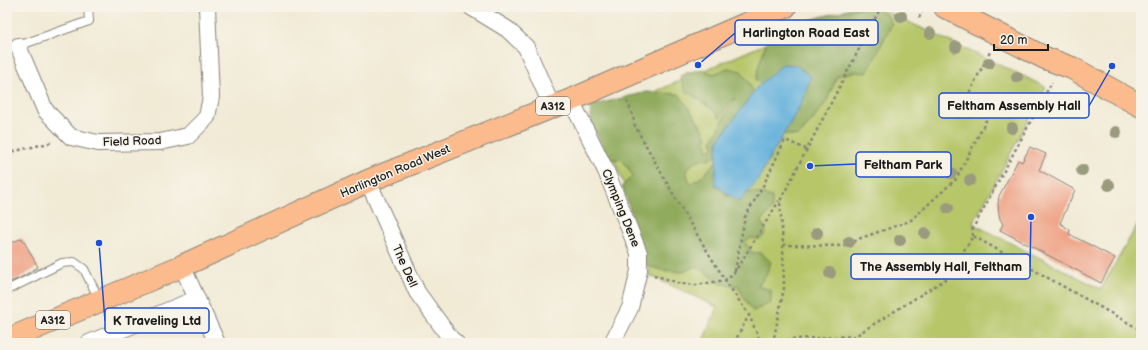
<svg xmlns="http://www.w3.org/2000/svg" width="1148" height="350" font-family="'Balsamiq Sans',sans-serif">
<style>
.green{fill:#b6c669;stroke:#697142}
.forest{fill:#90ab5d;stroke:#56643c}
.water{fill:#61afdb;stroke:#3e667c}
.building{fill:#ee9e81}
.lines{fill:none;stroke-linecap:round;stroke-linejoin:round}
.lane-casing{stroke:#868378;stroke-width:10}
.street-casing{stroke:#868378;stroke-width:18}
.primary-casing{stroke:#868378;stroke-width:24}
.path{stroke:#868378;stroke-width:2.5;stroke-dasharray:3 3;stroke-linecap:butt}
.lane{stroke:#fff;stroke-width:8}
.street{stroke:#fff;stroke-width:16}
.primary{stroke:#fbbb8d;stroke-width:22}
.tree{fill:#9a9a7e}
.labels{text-anchor:middle;stroke-width:3;stroke-linejoin:round;paint-order:stroke}
.shield{fill:#f7f3e8;stroke:#5e5c59;stroke-width:1}
.shield-label{font-size:11px;font-weight:bold;fill:#1c1c1c}
.street-label{font-size:12px;fill:#1c1c1c;stroke:#f7f3e8}
.leader{fill:none;stroke:#1d4ed8;stroke-width:1.5}
.callout-dot{fill:#1d4ed8;stroke:#f7f3e8;stroke-width:1.5}
.callout{fill:#f7f3e8;stroke:#1d4ed8;stroke-width:1.5}
.callout-label{font-size:13px;text-anchor:middle;font-weight:bold;fill:#1c1c1c}
</style>
<rect width="100%" height="100%" fill="#f7f3e8"/>
<filter id="ink" filterUnits="userSpaceOnUse"><feTurbulence type="fractalNoise" baseFrequency=".025" numOctaves="2"/><feDisplacementMap in="SourceGraphic" scale="8" xChannelSelector="R" yChannelSelector="G"/><feConvolveMatrix kernelMatrix="1 2 1 2 8 2 1 2 1" color-interpolation-filters="sRGB"/></filter>
<filter id="wash" filterUnits="userSpaceOnUse"><feTurbulence type="fractalNoise" baseFrequency=".012" numOctaves="4" result="noise"/><feDisplacementMap in="SourceGraphic" scale="16" xChannelSelector="R" yChannelSelector="G"/><feGaussianBlur stdDeviation="0.9" result="paint"/><feColorMatrix in="noise" values="0 0 0 0 0 0 0 0 0 0 0 0 0 0 0 0 0 1.4 0 .05"/><feComposite in="paint" operator="in"/></filter>
<g filter="url(#wash)">
<rect width="100%" height="100%" fill="#f1ead5"/>
<path class="green" d="M851 7H877L1046 87 973 224 1101 289 1141 218V343H702L717 307 649 275 651 252 596 114 633 101Z"/>
<path class="forest" d="M866 7H871L887 15 892 24 867 73 853 72 837 76 827 101 813 120 798 136 782 134 769 88 756 80 759 65 768 37C798 22 833 12 866 7Z
M729 68 741 71 749 83 755 95 726 152 712 158 694 162 686 171 690 184 703 176 715 162 729 165 726 196 753 192 772 197V209L762 221 766 233 760 239 750 238 745 242 751 252 761 253 771 262 766 275 758 286 771 290V303L753 311 744 298 738 286 721 284 697 266 682 272 661 270 631 260 622 231 632 215 622 186 633 176 622 159 609 160 592 124 590 106 646 92 679 94 693 114 706 134 707 150 714 147 712 140C721 127 726 111 735 98L731 100 720 118 712 109 685 90 680 76 687 73 701 69 714 74Z"/>
<path class="water" d="M783 64 796 65 811 77 800 106 770 158 758 180 739 202 715 184 718 141 758 86Z"/>
<g id="blocks">
<path class="building" d="M1030 147 1046 154 1039 170 1075 190 1060 223 1070 230 1069 234 1115 258 1101 283 1000 230 1003 224 1000 219 999 214 998 204 999 196 1018 160 1022 162Z
M22 238 38 267 20 278 7 283V245Z"/>
</g>
</g>
<g filter="url(#ink)">
<use href="#blocks" fill-opacity="0" stroke="#868378" stroke-width="1"/>
<g class="lines">
<defs>
<path id="lane" d="M18 46 89 21 88 7
M7 290 62 263 74 262 84 269 100 301"/>
<path id="street" d="M471 7 507 29 526 47 552 107
M18 46 45 110 71 137 98 143 160 142 188 136 207 117 211 97 207 7
M571 100 606 171 639 253V270L630 308 612 343
M368 181 417 292 451 339 456 343
M182 266 217 343
M89 343 196 299"/>
<path id="primary" d="M945 7 1045 58 1072 68 1141 106
M7 340 182 266 368 181 552 107 571 100 785 7"/>
</defs>
<use href="#lane" class="lane-casing"/>
<use href="#street" class="street-casing"/>
<use href="#primary" class="primary-casing"/>
<path class="path" d="M919 18 924 8
M627 101 632 113 635 126 685 215 725 280 749 315 761 343
M7 153 53 142
M973 236 972 230 1052 82
M783 245 846 246 861 238 910 221 956 179 986 121 973 104 968 95 990 52
M735 271 745 217 764 184 785 140 806 149
M654 275 682 284 696 285 725 280 734 273 779 201
M774 340 855 336 946 279 973 236 1141 330
M734 343 749 315
M773 343 784 288 783 245 780 201 881 7"/>
<use href="#lane" class="lane"/>
<use href="#street" class="street"/>
<use href="#primary" class="primary"/>
</g>
<g class="tree">
<circle cx="901" cy="16" r="6"/>
<circle cx="930" cy="33" r="6"/>
<circle cx="956" cy="47" r="6"/>
<circle cx="989" cy="63" r="6"/>
<circle cx="1017" cy="77" r="6"/>
<circle cx="1012" cy="128" r="6"/>
<circle cx="1116" cy="132" r="6"/>
<circle cx="1082" cy="170" r="6"/>
<circle cx="951" cy="173" r="6"/>
<circle cx="970" cy="180" r="6"/>
<circle cx="1109" cy="185" r="6"/>
<circle cx="948" cy="208" r="6"/>
<circle cx="817" cy="233" r="6"/>
<circle cx="925" cy="233" r="6"/>
<circle cx="900" cy="240" r="6"/>
<circle cx="849" cy="242" r="6"/>
<circle cx="830" cy="273" r="6"/>
</g>
</g>
<g class="labels">
<g class="shield">
<rect x="536" y="97" width="34" height="18" rx="3"/>
<rect x="36" y="311" width="34" height="18" rx="3"/>
</g>
<g class="shield-label">
<text x="553" y="110">A312</text>
<text x="53" y="324">A312</text>
</g>
<g class="street-label">
<text transform="translate(132 141) rotate(-2)" y="4">Field Road</text>
<text transform="translate(395 171) rotate(-23)" y="4">Harlington Road West</text>
<text transform="translate(621 208) rotate(68)" y="4">Clymping Dene</text>
<text transform="translate(405 266) rotate(66)" y="4">The Dell</text>
</g>
</g>
<path class="leader" d="M698 65L735 33M1112 66L1089 106M810 166L856 164M1031 217L1030 267M99 243L105 321"/>
<g class="callout-dot">
<circle cx="698" cy="65" r="4"/>
<circle cx="1112" cy="66" r="4"/>
<circle cx="810" cy="166" r="4"/>
<circle cx="1031" cy="217" r="4"/>
<circle cx="99" cy="243" r="4"/>
</g>
<g class="callout">
<rect x="735" y="20" width="143" height="25" rx="4"/>
<rect x="939" y="93" width="150" height="25" rx="4"/>
<rect x="856" y="152" width="95" height="25" rx="4"/>
<rect x="851" y="254" width="179" height="25" rx="4"/>
<rect x="105" y="308" width="104" height="25" rx="4"/>
</g>
<g class="callout-label">
<text x="806" y="37">Harlington Road East</text>
<text x="1014" y="110">Feltham Assembly Hall</text>
<text x="903" y="169">Feltham Park</text>
<text x="941" y="271">The Assembly Hall, Feltham</text>
<text x="157" y="325">K Traveling Ltd</text>
</g>
<rect width="1148" height="350" fill="none" stroke="#f7f3e8" stroke-width="24"/>
<path d="M994 44v6h54v-6" fill="none" stroke="#1c1c1c" stroke-width="2"/>
<text x="1000" y="44" font-size="12" fill="#1c1c1c" stroke="#f7f3e8" stroke-width="3" paint-order="stroke">20 m</text>
</svg>
